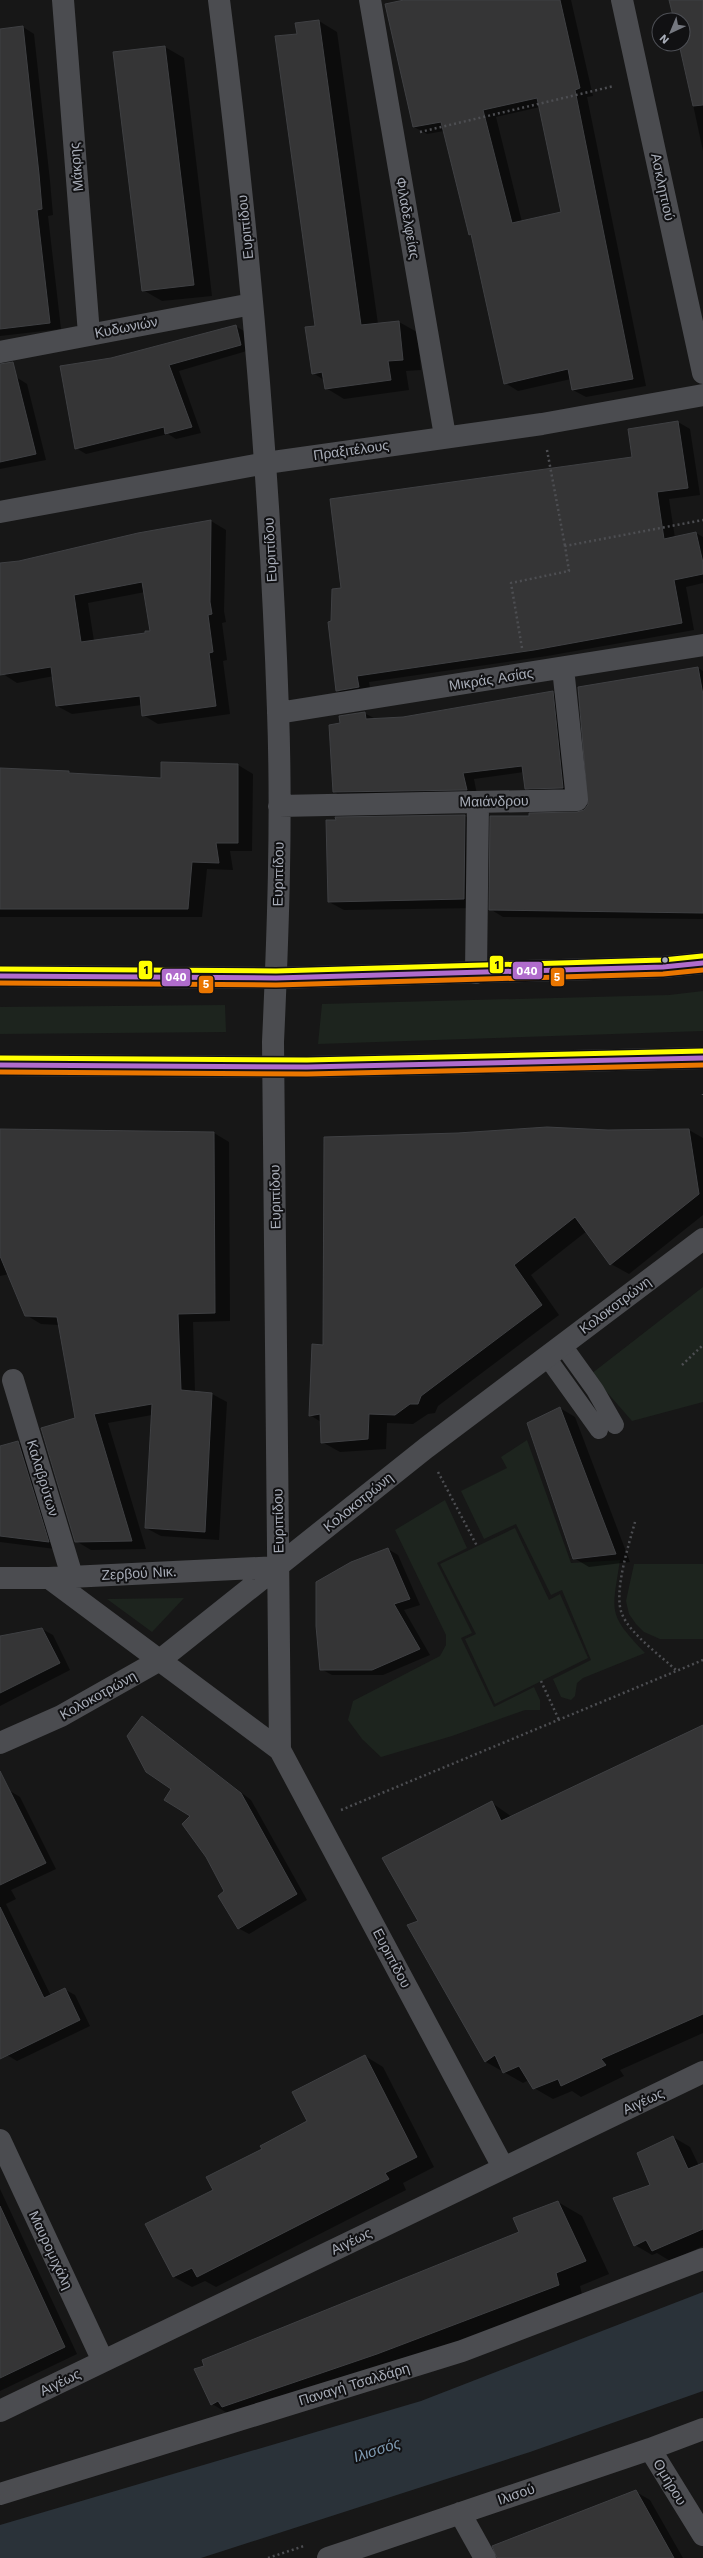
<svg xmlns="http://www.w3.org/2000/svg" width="703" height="2558" font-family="'Work Sans',sans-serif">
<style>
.green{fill:#1d241e}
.water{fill:#2a3239}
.shadow{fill:#0007;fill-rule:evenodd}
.building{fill:#353536;stroke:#3f4043;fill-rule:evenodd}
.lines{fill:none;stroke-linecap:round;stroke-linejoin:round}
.path{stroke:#4d4e52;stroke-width:2.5;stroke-dasharray:2 3;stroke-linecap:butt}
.lane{stroke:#4b4c50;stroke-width:18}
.street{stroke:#4b4c50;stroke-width:22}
.primary{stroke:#4d4f52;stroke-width:22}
.bus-1-casing{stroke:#111113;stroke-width:8}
.bus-2-casing{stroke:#111113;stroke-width:8}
.bus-3-casing{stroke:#111113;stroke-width:8}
.bus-1{stroke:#b06ccc;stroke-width:5}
.bus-2{stroke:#ea7600;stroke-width:5}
.bus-3{stroke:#ff0;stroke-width:5}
.bus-dot{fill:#a8adb8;stroke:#111113;stroke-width:1.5}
.labels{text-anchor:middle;stroke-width:4;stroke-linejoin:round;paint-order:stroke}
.street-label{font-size:14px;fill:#a8adb8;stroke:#111113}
.water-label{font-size:15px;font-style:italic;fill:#7f9bb3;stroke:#111113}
.line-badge{stroke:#111113;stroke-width:1.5}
.badge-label{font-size:11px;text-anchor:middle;font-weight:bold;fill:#fff}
.pale-badge-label{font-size:11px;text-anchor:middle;font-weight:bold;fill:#111}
</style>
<rect width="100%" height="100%" fill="#171717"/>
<path class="green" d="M703 991V1031L318 1044 322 1004 669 995Z
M225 1005 226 1032 0 1034V1007Z
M703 1287V1402L632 1421 591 1374Z
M527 1440 571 1563 620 1560C612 1613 607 1613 645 1653L583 1678 577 1683 575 1696 571 1700 561 1697 553 1679 591 1660 562 1590 551 1595 516 1524 484 1539 461 1491 507 1468 501 1457Z
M445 1500 467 1548 437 1563 472 1633 461 1638 494 1707 534 1687 540 1700V1710H525L452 1736 381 1757 362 1739 348 1720 353 1701 440 1656 446 1645V1635L395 1530Z
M515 1528 549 1600 560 1594 588 1658 495 1704 465 1639 476 1634 440 1564Z
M634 1564H703V1639H660L644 1632 636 1624 629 1614 626 1601Z
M184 1598 152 1632 107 1599 183 1598Z"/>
<path class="water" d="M703 2292V2391L530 2452 201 2558H0V2525L421 2401Z"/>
<path class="shadow" d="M408 0H571L593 96 587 97 646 386 586 397 573 390 571 379 518 391 505 383 472 236 470 234 444 131 427 134 414 127ZM540 107 562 213 522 222 496 117Z
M670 0H703V151L680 44H683V20H675Z
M319 21 337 32 378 324 399 322 417 332 421 370 406 371 409 390 344 399 326 388 324 380 313 373 316 326 298 35Z
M23 27 34 34 50 181 53 215 48 216 61 329 0 336V30Z
M165 47 184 58 212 296 162 301 143 290Z
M235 326 246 332 250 350 179 371 201 433 176 439 168 434 86 454 76 448 111 359Z
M16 377 27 384 46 460 0 469V381Z
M678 422 690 429 700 495 669 499 675 538 696 533 703 537V583L686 587 694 630 547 656 369 682 371 694 349 698 337 690 332 622 342 589 634 458Z
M211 521 226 530 224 611 226 622 222 623 227 660 223 661 230 714 158 724 143 715 142 705 72 714 57 706 54 676 17 683 3 674 0 668V564L20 562 138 534ZM145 592 151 632 146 634 94 641 88 603Z
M698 668 703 671V919L503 917 490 909 530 817 578 813 589 806Z
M553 692 563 699 573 793 537 794 526 788 524 772 474 779 477 795 345 798 334 792 341 724 364 713 376 719 403 718Z
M162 763 238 765 253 774 252 851H230L233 870 207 869 202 917H0V769L69 772 73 774 162 779Z
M465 816 480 825 479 908 344 910 329 902 336 818Z
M0 1130 214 1133 229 1142 230 1321 193 1322 195 1392 212 1394 227 1402 219 1540 161 1536 146 1528 152 1415 108 1423 146 1549 91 1550 76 1541V1418L59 1325 41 1324 26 1315 9 1274 0 1276Z
M689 1130 703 1138V1215L629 1274 611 1264 587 1231 531 1275 559 1315 438 1406 435 1413 428 1414 413 1424 387 1423 386 1449 340 1452 322 1442 321 1422 310 1415 324 1347 608 1131Z
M560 1408 575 1417 630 1562 589 1567 574 1558Z
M18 1442 33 1451 63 1550 0 1542V1447Z
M388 1549 398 1555 420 1605 404 1610 430 1655 383 1675H332L321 1669Z
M42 1629 53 1635 70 1670 0 1706V1638Z
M142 1717 251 1800 307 1900 249 1934 238 1928 226 1891 192 1815 172 1789Z
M703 1726V2033L620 2070 624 2076 581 2097 572 2091 553 2099 534 2088 529 2080 523 2083 486 2062 409 1926 419 1922 492 1803 512 1817Z
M10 1791 20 1797 56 1869 11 1890 16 1899 6 1904 51 1996 64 1989 75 1995 90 2026 17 2061 7 2055 0 2042V1796Z
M365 2056 383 2067 434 2167 403 2183 406 2190 216 2287 205 2281 192 2287 174 2277 147 2224 214 2190 263 2149 308 2122Z
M673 2137 690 2147 699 2166 703 2164V2246L670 2261 657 2253 652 2255 635 2245 651 2185Z
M0 2189 77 2354 0 2391Z
M558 2202 582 2216 609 2274 580 2286 583 2298 236 2418 212 2404 520 2232Z
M636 2492 650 2500 683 2558H509Z"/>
<path class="building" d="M404 0H560L580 88 575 90 633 379 572 390 568 369 504 384 471 234 469 235 441 122 413 127 385 4ZM537 98 561 212 512 223 483 110Z
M669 0H703V105L693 106 679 44H683V20H674Z
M319 20 361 325 399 321 403 360 388 361 391 380 325 389 322 372 312 374 305 327 315 326 275 36 297 34 295 23Z
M23 26 39 174 42 209 37 210 50 323 0 329V29Z
M165 46 194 285 142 291 113 52Z
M236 325 241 345 169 365 192 427 165 434 164 427 75 449 60 366 111 358Z
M13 362 36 454 0 462V364Z
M678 421 688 488 657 492 664 539 696 532 703 563V574L674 580 682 623 534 650 357 676 359 687 336 691 328 622 331 621 332 589 341 588 330 499 632 457 628 429Z
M211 520 210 602 212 614 208 615 213 652 209 653 216 706 142 716 140 696 56 706 51 667 0 675V563L19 561 138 533ZM142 582 150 631H145V633L81 642 74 595Z
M698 667 703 695V913L489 910 490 816H529V813L577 812 584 810 588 805 578 687Z
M553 691 563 788 525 789 522 766 463 773 467 790 333 792 329 725 340 723 339 716 365 712 366 719 403 717Z
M161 762 238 764V843H216L219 863 192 862 188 909H0V768L69 771V773L161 778Z
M465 815 464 899 328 902 326 820H336L335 817Z
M547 1127 608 1130 689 1129 699 1194 610 1265 575 1217 514 1265 542 1305 421 1396 418 1404H410L395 1415 369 1414 368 1439 321 1443 320 1414 309 1416 312 1344 323 1345 324 1137 458 1133Z
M0 1129 214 1132 215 1313 178 1314 181 1390 212 1393 205 1532 145 1528 152 1404 94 1414 132 1541 75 1542 41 1428 75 1418 57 1317 25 1316 0 1256Z
M560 1407 616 1554 573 1559 527 1423Z
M18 1441 49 1542 0 1536V1446Z
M388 1548 410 1599 394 1604 420 1649 372 1670H320L316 1626V1582L351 1562Z
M42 1628 60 1663 0 1693V1636Z
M142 1716 241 1793 297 1894 238 1929 218 1896 224 1891 206 1857 182 1824 190 1816 164 1800 171 1789 146 1772 127 1736Z
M703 1725V2014L601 2059 606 2065 561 2086 558 2079 533 2089 519 2066 503 2073 495 2055 485 2062 407 1925 418 1921 382 1858 492 1801 501 1821Z
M0 1771 46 1863 0 1885Z
M0 1907 44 1998 65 1988 80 2020 0 2059Z
M365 2055 417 2157 385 2173 389 2179 197 2277 192 2268 173 2277 145 2224 213 2190 206 2177 262 2149 260 2146 307 2121 292 2092Z
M673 2136 688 2169 703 2163V2229L652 2251 646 2240 634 2246 613 2198 650 2185 637 2153Z
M558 2201 586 2261 556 2273 559 2285 377 2354 222 2407 218 2401 211 2405 194 2369 204 2366 202 2360 519 2232 513 2218Z
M0 2206 65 2347 0 2378Z
M636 2490 674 2558H497L492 2546Z"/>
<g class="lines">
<path class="path" d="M420 132 614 86
M547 450 565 546
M522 648 511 583 569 571 565 546 703 520
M703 1094V1095
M682 1365 703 1345
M438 1472 477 1546
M635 1522C629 1544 613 1593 622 1614 630 1634 661 1656 677 1671
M541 1681 559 1720
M341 1810 703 1660
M268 2558 304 2546"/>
<path class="lane" d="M562 1344 595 1390 615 1425
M546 1356 599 1430"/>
<path class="street" d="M63 0 89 334
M219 0C249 236 270 473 278 711 282 821 278 932 273 1042L280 1750
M370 0 445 436
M622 0 703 373
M0 352 252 304
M0 512 266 463 542 424 703 395
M278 713 703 645
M279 806 577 800 563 668
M476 973 478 802
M13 1380 72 1576
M0 1578H49L279 1567
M49 1578 280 1750 503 2167
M0 1743 61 1716 160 1660 426 1448 703 1239
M0 2140 103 2361
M0 2411 703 2072
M650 2449 703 2535
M0 2494 462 2351 703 2259
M460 2513 485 2558
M328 2558 650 2449 703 2429"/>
<path class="primary" d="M0 976 276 978 663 967 703 963
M0 1065 307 1067 703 1058"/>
<defs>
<path id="bus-1" d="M0 976 276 978 663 967 703 963
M0 1065 307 1067 703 1058"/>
<path id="bus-2" d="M0 983 276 985 663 974 703 970
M0 1072 307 1074 703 1065"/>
<path id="bus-3" d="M0 969 276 971 663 960 702 956
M0 1058 307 1060 703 1051"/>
</defs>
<use href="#bus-1" class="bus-1-casing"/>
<use href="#bus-2" class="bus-2-casing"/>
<use href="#bus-3" class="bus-3-casing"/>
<use href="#bus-1" class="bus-1"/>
<use href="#bus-2" class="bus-2"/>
<use href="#bus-3" class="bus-3"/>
</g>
<circle class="bus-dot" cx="665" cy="960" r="3.5"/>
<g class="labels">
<g class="street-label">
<text transform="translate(76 167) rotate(-95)" y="5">Μάκρης</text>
<text transform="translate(663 187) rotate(78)" y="5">Ασκληπιού</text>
<text transform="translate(408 218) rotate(80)" y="5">Φιλαδελφείας</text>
<text transform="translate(245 227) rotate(-96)" y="5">Ευριπίδου</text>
<text transform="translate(126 327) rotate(-11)" y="5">Κυδωνιών</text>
<text transform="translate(351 450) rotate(-8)" y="5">Πραξιτέλους</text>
<text transform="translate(270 550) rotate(-93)" y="5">Ευριπίδου</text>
<text transform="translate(491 679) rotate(-9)" y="5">Μικράς Ασίας</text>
<text transform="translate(494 801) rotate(-1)" y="5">Μαιάνδρου</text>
<text transform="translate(278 874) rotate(-89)" y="5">Ευριπίδου</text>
<text transform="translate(275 1197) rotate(-91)" y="5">Ευριπίδου</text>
<text transform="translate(615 1305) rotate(-37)" y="5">Κολοκοτρώνη</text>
<text transform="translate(43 1478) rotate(73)" y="5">Καλαβρύτων</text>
<text transform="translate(358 1502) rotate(-39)" y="5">Κολοκοτρώνη</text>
<text transform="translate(278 1521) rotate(-91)" y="5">Ευριπίδου</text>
<text transform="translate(139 1573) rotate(-3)" y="5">Ζερβού Νικ.</text>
<text transform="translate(98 1695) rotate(-29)" y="5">Κολοκοτρώνη</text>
<text transform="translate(392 1958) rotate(62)" y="5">Ευριπίδου</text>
<text transform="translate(643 2101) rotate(-25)" y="5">Αιγέως</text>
<text transform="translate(351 2241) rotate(-26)" y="5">Αιγέως</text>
<text transform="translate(51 2250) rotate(65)" y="5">Μαυρομιχάλη</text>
<text transform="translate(60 2382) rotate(-26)" y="5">Αιγέως</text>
<text transform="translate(354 2384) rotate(-17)" y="5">Παναγή Τσαλδάρη</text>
<text transform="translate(670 2482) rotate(59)" y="5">Ομήρου</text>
<text transform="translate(516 2494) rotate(-19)" y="5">Ιλισού</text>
</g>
<g class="water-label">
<text transform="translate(377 2450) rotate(-18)" y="5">Ιλισσός</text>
</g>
</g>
<g class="line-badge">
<rect x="489" y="955" width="15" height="19" rx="4" fill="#ff0"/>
<rect x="138" y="960" width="15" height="20" rx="4" fill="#ff0"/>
<rect x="512" y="961" width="31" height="19" rx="4" fill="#b06ccc"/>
<rect x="550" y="967" width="15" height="20" rx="4" fill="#ea7600"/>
<rect x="161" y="968" width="30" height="19" rx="4" fill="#b06ccc"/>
<rect x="198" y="975" width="16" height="19" rx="4" fill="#ea7600"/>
</g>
<g class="badge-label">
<text x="527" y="975">040</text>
<text x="557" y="981">5</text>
<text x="176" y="981">040</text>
<text x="206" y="988">5</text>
</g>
<g class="pale-badge-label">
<text x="497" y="969">1</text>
<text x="146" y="974">1</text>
</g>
<g transform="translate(671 32) rotate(224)"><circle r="19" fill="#111113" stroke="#4d4f55"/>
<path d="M0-3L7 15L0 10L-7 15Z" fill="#757880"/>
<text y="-6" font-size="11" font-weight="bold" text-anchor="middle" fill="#a8adb8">N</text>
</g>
</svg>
